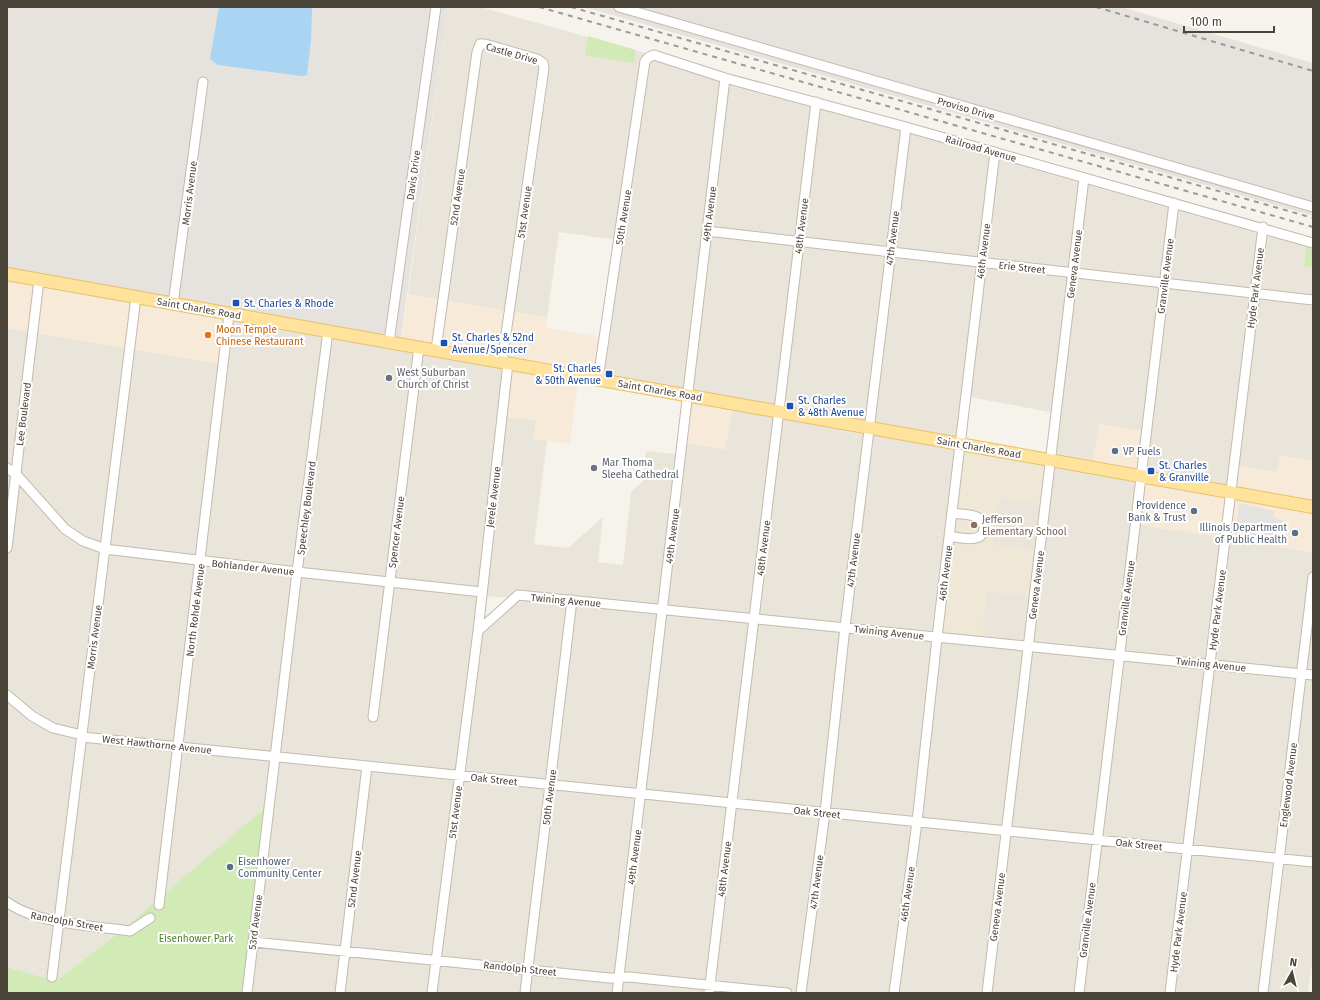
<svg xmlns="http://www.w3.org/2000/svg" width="1320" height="1000" font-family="'Fira Sans',sans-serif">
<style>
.residential{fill:#eae5da}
.commercial{fill:#f7ead8}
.industrial{fill:#e6e2dd}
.education{fill:#efe8d6}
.green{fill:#d2eab5}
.parking{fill:#e5e3e0}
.water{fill:#a9d4f2}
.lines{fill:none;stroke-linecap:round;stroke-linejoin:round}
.minor-casing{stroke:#c2bbae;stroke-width:11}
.major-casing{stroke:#e6c16a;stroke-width:14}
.minor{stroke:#fff;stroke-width:9}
.major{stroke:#ffe39c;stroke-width:12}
.rail{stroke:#9a9a9a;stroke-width:2;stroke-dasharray:5 5;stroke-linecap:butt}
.transit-dot{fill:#1a4fb4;stroke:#fff;stroke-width:1.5}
.food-dot{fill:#e8710a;stroke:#fff;stroke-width:1.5}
.worship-dot{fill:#6b7280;stroke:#fff;stroke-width:1.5}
.service-dot{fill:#5c6f8a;stroke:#fff;stroke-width:1.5}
.education-dot{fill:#8d6e63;stroke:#fff;stroke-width:1.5}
.labels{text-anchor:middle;stroke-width:4;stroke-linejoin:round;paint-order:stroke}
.street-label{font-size:10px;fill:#4b4439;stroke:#fff}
.transit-label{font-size:10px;fill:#164399;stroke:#fff;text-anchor:start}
.food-label{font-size:10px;fill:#c56008;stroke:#fff;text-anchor:start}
.worship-label{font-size:10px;fill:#5b616d;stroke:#fff;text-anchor:start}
.service-label{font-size:10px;fill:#4e5e75;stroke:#fff;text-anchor:start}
.education-label{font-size:10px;fill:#785e54;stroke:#fff;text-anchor:start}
.park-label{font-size:10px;fill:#4a7f2a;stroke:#fff}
</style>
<rect width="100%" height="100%" fill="#f6f3ec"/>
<path class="residential" d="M448 7H480L724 75 686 392 598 378 617 240 559 232 547 318 408 294Z
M727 80 1307 242 1304 267 1313 268V461L1280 456 1277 472 1234 491 1048 458 1055 413 964 396 957 442 690 394Z
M231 315 507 365 432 993H245L121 931 56 981 7 967V328Z
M734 405 958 445 894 993H621L666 609 484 596 504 417 536 420 534 439 547 440 534 544 568 548 603 517 598 562 623 565 631 492 643 481 646 451 683 455 684 443Z
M1048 461 1141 477 1136 524 1313 552V955L1308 993H895L939 636 987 591 1032 595 992 545 1000 497Z
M518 596 662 611 617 993H434L479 632Z"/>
<path class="commercial" d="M7 276 231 315 224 365 7 328Z
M408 294 547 318 546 328 604 338 598 378 401 342Z
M510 366 579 377 570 444 534 439 536 420 504 417Z
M690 397 734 405 725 450 684 443Z
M1099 424 1146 431 1141 475 1092 466Z
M1280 455 1313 462V505L1234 491 1236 465 1277 472Z
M1141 477 1313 508V552L1135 524Z"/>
<path class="industrial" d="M7 7H448L400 344 7 272Z
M584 7H1121L1313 63V216Z"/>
<path class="education" d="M962 446 1048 461 1043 505 1000 498 993 544 1037 551 1032 595 987 591 982 640 939 636Z"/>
<path class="green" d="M588 36 636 50 634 63 585 55Z
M1307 242 1313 244V268L1304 267Z
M266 807 245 993H7V967L56 981 121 931Z"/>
<path class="parking" d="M1239 503 1274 511 1273 517 1282 520 1280 541 1273 540 1272 543 1235 537Z"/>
<path class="water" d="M219 7H312L311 39 307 75 302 76 218 65 210 59Z"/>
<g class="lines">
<defs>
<path id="minor" d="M619 7 1313 207
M707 231 1313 300
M173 304 203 82
M389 342 436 7
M436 350 477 52 480 44H485L537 59 543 63 544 68 502 362
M598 379 645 61 649 57 654 55 725 78 906 127 1313 243
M7 468 16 474 65 529 83 541 105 549 297 572 482 592
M950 536C959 538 985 544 984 527 983 523 981 519 977 517 971 514 960 514 952 513
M7 548 39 280
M478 631 518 595 1313 675
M7 695 32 716 53 728 82 735V737L1313 862
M373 717 419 347
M7 902C36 924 94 926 130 931L150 918
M159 905 229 314
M253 942 609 978 629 977 787 993
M52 977 136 297
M247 993 297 572 328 331
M340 993 367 766
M432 993 478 631 508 363
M525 993 572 600
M617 993 725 78
M709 993 816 102
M801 993 825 813 845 627 906 127
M894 993 917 822 938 629 995 152
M987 993 1084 178
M1079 993 1174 203
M1170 993 1263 227
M1263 993 1313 577"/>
<path id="major" d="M7 274 1313 507"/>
</defs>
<use href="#minor" class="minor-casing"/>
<use href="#major" class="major-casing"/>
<use href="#minor" class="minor"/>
<use href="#major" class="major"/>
<path class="rail" d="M539 7 1313 227
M571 7 1313 218
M1096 7 1313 71"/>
</g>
<g class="transit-dot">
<rect x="232" y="299" width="8" height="8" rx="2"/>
<rect x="440" y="339" width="8" height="8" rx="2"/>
<rect x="605" y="370" width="8" height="8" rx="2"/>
<rect x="786" y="402" width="8" height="8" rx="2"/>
<rect x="1147" y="467" width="8" height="8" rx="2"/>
</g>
<circle class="food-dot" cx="208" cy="335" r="4"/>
<g class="worship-dot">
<circle cx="389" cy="378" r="4"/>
<circle cx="594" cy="468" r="4"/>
</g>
<g class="service-dot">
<circle cx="1115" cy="451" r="4"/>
<circle cx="1194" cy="511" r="4"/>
<circle cx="1295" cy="533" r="4"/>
<circle cx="230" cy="867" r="4"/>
</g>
<circle class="education-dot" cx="974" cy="525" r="4"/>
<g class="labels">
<g class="street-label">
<text transform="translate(512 53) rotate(16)" y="4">Castle Drive</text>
<text transform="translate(966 108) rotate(16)" y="4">Proviso Drive</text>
<text transform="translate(981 148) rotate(16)" y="4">Railroad Avenue</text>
<text transform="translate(413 175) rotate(-82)" y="4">Davis Drive</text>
<text transform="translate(189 193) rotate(-83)" y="4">Morris Avenue</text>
<text transform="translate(457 197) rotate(-82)" y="4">52nd Avenue</text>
<text transform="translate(524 212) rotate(-82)" y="4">51st Avenue</text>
<text transform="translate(709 214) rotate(-83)" y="4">49th Avenue</text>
<text transform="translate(623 217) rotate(-81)" y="4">50th Avenue</text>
<text transform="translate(801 226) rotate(-83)" y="4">48th Avenue</text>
<text transform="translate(892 238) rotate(-83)" y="4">47th Avenue</text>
<text transform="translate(983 251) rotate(-83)" y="4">46th Avenue</text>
<text transform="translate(1074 264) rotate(-83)" y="4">Geneva Avenue</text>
<text transform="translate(1022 267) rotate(6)" y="4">Erie Street</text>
<text transform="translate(1165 276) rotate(-83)" y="4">Granville Avenue</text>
<text transform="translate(1255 288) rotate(-83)" y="4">Hyde Park Avenue</text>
<text transform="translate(199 308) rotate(10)" y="4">Saint Charles Road</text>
<text transform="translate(660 390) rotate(10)" y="4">Saint Charles Road</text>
<text transform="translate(23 414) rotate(-83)" y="4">Lee Boulevard</text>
<text transform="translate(979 447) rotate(10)" y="4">Saint Charles Road</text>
<text transform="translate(493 497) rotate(-83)" y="4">Jerele Avenue</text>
<text transform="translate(306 508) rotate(-83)" y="4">Speechley Boulevard</text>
<text transform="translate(396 532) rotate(-83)" y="4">Spencer Avenue</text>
<text transform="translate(672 536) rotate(-83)" y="4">49th Avenue</text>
<text transform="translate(763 548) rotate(-83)" y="4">48th Avenue</text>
<text transform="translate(853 560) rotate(-83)" y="4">47th Avenue</text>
<text transform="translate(253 567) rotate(6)" y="4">Bohlander Avenue</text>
<text transform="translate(945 573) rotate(-83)" y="4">46th Avenue</text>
<text transform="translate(1036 585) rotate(-83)" y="4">Geneva Avenue</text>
<text transform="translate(1126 598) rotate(-83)" y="4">Granville Avenue</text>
<text transform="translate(566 600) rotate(5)" y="4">Twining Avenue</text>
<text transform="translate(195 610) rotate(-83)" y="4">North Rohde Avenue</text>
<text transform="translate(1217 610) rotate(-83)" y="4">Hyde Park Avenue</text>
<text transform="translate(889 632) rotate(6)" y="4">Twining Avenue</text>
<text transform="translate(94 637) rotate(-83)" y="4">Morris Avenue</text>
<text transform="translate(1211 664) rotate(6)" y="4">Twining Avenue</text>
<text transform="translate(157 744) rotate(6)" y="4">West Hawthorne Avenue</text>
<text transform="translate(494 779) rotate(6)" y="4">Oak Street</text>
<text transform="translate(1288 785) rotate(-83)" y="4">Englewood Avenue</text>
<text transform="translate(549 797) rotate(-83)" y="4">50th Avenue</text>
<text transform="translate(455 812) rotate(-83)" y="4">51st Avenue</text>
<text transform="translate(817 812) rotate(6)" y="4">Oak Street</text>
<text transform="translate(1139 844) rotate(6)" y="4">Oak Street</text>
<text transform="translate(634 857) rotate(-83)" y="4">49th Avenue</text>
<text transform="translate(724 869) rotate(-83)" y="4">48th Avenue</text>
<text transform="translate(354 879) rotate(-83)" y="4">52nd Avenue</text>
<text transform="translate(816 882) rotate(-83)" y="4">47th Avenue</text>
<text transform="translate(907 894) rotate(-82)" y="4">46th Avenue</text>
<text transform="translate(997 907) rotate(-83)" y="4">Geneva Avenue</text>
<text transform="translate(1087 920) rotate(-83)" y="4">Granville Avenue</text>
<text transform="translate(67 921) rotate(10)" y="4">Randolph Street</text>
<text transform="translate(255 922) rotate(-83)" y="4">53rd Avenue</text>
<text transform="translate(1178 932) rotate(-83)" y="4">Hyde Park Avenue</text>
<text transform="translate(520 968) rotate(6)" y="4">Randolph Street</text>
</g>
<g class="transit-label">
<text x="244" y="307">St. Charles &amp; Rhode</text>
<text x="452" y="341">St. Charles &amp; 52nd<tspan x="452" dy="12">Avenue/Spencer</tspan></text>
<text x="601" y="372" text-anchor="end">St. Charles<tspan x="601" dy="12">&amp; 50th Avenue</tspan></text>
<text x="798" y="404">St. Charles<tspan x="798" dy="12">&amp; 48th Avenue</tspan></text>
<text x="1159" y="469">St. Charles<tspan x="1159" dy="12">&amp; Granville</tspan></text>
</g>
<g class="food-label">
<text x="216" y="333">Moon Temple<tspan x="216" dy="12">Chinese Restaurant</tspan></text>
</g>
<g class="worship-label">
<text x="397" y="376">West Suburban<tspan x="397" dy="12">Church of Christ</tspan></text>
<text x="602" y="466">Mar Thoma<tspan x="602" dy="12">Sleeha Cathedral</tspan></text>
</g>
<g class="service-label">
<text x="1123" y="455">VP Fuels</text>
<text x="1186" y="509" text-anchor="end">Providence<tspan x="1186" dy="12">Bank &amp; Trust</tspan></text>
<text x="1287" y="531" text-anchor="end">Illinois Department<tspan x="1287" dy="12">of Public Health</tspan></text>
<text x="238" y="865">Eisenhower<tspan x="238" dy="12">Community Center</tspan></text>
</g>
<g class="education-label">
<text x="982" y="523">Jefferson<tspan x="982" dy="12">Elementary School</tspan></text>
</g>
<g class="park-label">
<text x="196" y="942">Eisenhower Park</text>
</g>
</g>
<rect width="1320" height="1000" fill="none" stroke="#4b4439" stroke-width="16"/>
<g transform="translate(1292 972) rotate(8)" stroke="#ffffff" stroke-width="3" paint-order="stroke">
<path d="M0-3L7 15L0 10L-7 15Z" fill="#4b4439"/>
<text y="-6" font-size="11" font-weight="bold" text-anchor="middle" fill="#4b4439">N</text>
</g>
<path d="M1184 26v6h90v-6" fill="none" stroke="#4b4439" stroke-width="2"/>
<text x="1190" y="26" font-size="12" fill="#4b4439" stroke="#ffffff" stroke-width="3" paint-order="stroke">100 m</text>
</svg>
